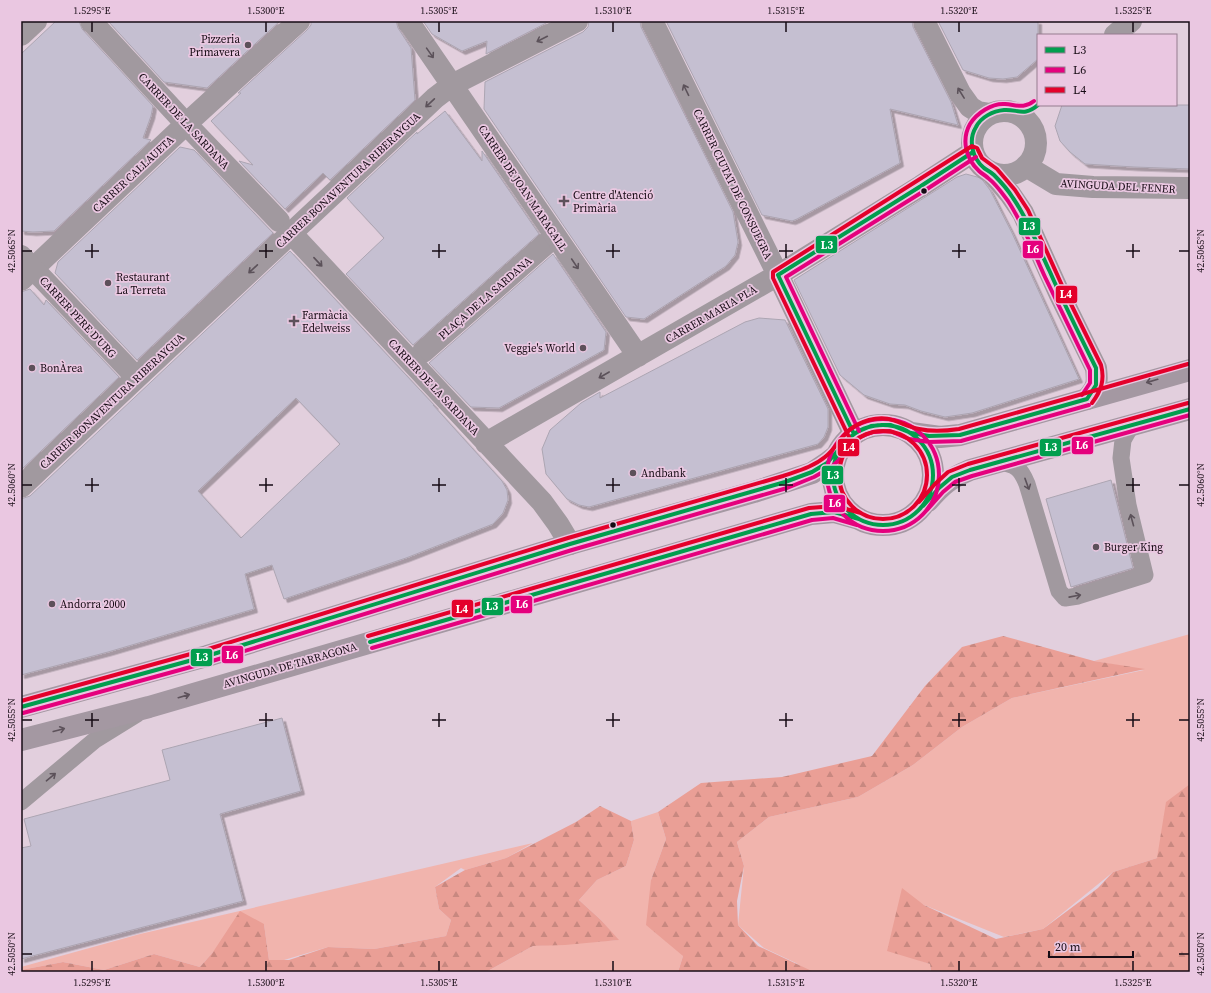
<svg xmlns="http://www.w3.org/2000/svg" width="1211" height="993" font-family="'Source Serif 4',serif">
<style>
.green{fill:#f1b4ad}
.forest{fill:url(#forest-firs)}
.building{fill:#c5bfd1;stroke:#aca5b2;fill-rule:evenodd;filter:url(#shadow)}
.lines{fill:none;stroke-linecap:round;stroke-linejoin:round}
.service{stroke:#a1999f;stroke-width:17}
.pedestrian{stroke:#a1999f;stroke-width:22}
.minor{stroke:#a1999f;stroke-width:22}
.trunk{stroke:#a498a2;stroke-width:22}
.bus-1-casing{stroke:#eac7e1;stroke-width:7}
.bus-2-casing{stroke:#eac7e1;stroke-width:7}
.bus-3-casing{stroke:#eac7e1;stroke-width:7}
.bus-1{stroke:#019e4e;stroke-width:4}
.bus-2{stroke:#e5007d;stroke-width:4}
.bus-3{stroke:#e4002b;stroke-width:4}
.oneway{stroke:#5c525a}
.oneway2{stroke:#5d525b}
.ticks{fill:none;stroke:#160b14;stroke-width:1.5}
.poi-dot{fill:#5d505a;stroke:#eac7e1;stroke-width:1.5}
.bus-dot{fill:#160b14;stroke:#eac7e1;stroke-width:1.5}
.labels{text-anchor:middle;stroke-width:3.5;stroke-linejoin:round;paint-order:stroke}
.poi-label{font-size:11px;fill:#160b14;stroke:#eac7e1;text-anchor:start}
.street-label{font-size:11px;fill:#160b14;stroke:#eac7e1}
.line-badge{stroke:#eac7e1;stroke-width:1.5}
.badge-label{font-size:11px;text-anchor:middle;font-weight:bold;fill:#fff}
.neatline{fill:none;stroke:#160b14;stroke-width:1.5}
.ticks-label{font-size:10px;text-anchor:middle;fill:#160b14}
</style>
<defs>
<pattern id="forest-firs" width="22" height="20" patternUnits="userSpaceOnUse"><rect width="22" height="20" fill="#ea9f96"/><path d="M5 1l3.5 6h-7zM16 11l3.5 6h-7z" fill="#c88880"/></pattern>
<filter id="shadow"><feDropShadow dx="3.5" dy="3.5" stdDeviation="0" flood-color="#0004"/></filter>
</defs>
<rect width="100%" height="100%" fill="#e2cfdd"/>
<path class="green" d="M1190 634V785L1157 858 1113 872 1043 929 1004 937 924 905 902 892 888 949 930 964 931 972H809L796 963 764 948 738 925 744 866 737 842 769 817 858 797 913 765 962 727 1012 698 1144 670 1094 661Z
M658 812 666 839 651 880 683 956 678 972H486L533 946 618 940 601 920 579 900 597 880 626 866 634 840 631 821Z
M533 843 506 858 465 870 461 868 435 887 439 909 451 920 446 936 374 949 328 947 284 960H269L264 924 213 952 200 967 154 954 104 970 63 962 21 970V967L140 934Z"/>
<path class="forest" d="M1003 636 1094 661 1145 669 1012 698 962 727 913 765 858 797 769 817 737 842 744 866 737 901 738 925 758 946 814 972H678L683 956 646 925 651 880 666 839 658 812 701 783 782 777 872 756 925 686 962 647Z
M1190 784V972H931L930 964 887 951 902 888 924 905 996 939 1043 929 1098 888 1113 872 1157 858 1166 802Z
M600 806 631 821 634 840 626 866 597 880 579 900 601 920 619 940 565 945 533 946 486 972H21V970L63 962 104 970 154 954 200 967 213 952 240 911 264 924 269 960H289L328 947 374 949 446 936 451 920 439 909 435 887 465 870 506 858 576 822Z"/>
<path class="building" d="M56 21H79L82 29 153 106 151 116 143 138 151 140 54 231 33 232 21 231V54Z
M108 21H280L207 88 164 82Z
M311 21H396L398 28 411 48 415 100 330 180 323 173 285 209 239 161 253 165 211 121 241 93H238L307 30 311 25Z
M423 21H550L486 54 487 41 462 51 432 34Z
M589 21H640L641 27 733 212 738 242 735 255 726 266 644 319 626 317 484 109 485 82 583 32 588 27Z
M666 21H912L913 27 951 102 958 125 890 109 900 163 797 219 792 221 762 215Z
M938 21H1038V59L1017 77 1003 79 989 78 963 70Z
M1062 105H1190V169L1134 167 1085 164 1070 152 1060 141 1055 126Z
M445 111 482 161V151L539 234 413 345 346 274 384 238 347 198 417 132V134Z
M180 147 194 150 273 233 137 360 55 273 58 262Z
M966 174 981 178 990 190 1012 233 1079 379 972 413 945 417 921 411 905 405 890 404 864 395 840 375 794 280 957 177Z
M290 251 435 406 433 405 502 481 507 490 508 500 503 513 493 524 406 558 284 599 272 565 245 574 254 609 108 652 21 675V499L30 496ZM296 398 340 444 241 538 198 491Z
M553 254 606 332 604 350 499 408 471 407 429 363Z
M30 289 44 305 46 300 119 377 21 470V292Z
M759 318 785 320 828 409V427L824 437 818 444 589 507 579 505 567 499 546 474 542 449 550 430 581 403 600 392V398L745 322Z
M1111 480 1133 568 1071 587 1046 499Z
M282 718 301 791 220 814 243 901 21 959V848L31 846 24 819 170 780 162 750Z"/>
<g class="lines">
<path class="service" d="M999 462C1016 464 1021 469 1027 484L1059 591 1065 598 1078 596 1145 575 1128 505 1121 458 1123 440 1131 426
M21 802 95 740 137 714"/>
<path class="pedestrian" d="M91 21 186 124 279 221
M21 280 186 124 299 21
M423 352 547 243"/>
<path class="minor" d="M408 21 638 356
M652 21 778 275 854 434
M924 21 960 93 970 107 978 112 990 114
M21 35 36 21
M1115 35 1131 21
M972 143a32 32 0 1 1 64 0a32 32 0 1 1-64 0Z
M1026 166 1056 184 1093 187 1190 188
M992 173 1010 194 1023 213 1060 295 1096 368C1098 384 1097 387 1087 399
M292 234 542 502 558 524 570 544
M21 256 136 377
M486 443 778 275 921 186 973 152
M21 487C158 356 298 228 435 98L452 85 577 21"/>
<path class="trunk" d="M833 475a50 50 0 1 1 100 0a50 50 0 1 1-100 0Z
M911 433 940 437 960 435 1190 370
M928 501C943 484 949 479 970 470L1190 409
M21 707 207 656 570 544 754 492 812 473 827 463 836 456
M21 740 149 707 811 514 834 512 859 519"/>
<defs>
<path id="bus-1" d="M1038 105C1024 117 1018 109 1004 110 993 111 981 117 976 127 968 140 972 158 984 168 987 170 991 172 994 175 1001 182 1008 190 1013 198 1029 221 1038 247 1050 272 1064 304 1080 336 1096 368V385L1087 399
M833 475a50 50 0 1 1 100 0a50 50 0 1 1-100 0Z
M854 434 778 275 921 186 973 152
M923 506 939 488 952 477 970 470 1190 409
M370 642 811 514 834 512 859 519
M21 707 207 656 570 544 785 482 812 472 827 463 849 438 857 432 871 426 882 425H891L911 433 929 436 960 435 1087 399"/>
<path id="bus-2" d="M1034 101C1024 109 1017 105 1005 104 992 103 977 113 970 124 961 140 966 159 979 171 982 174 985 175 988 178 996 184 1002 193 1008 201 1024 225 1033 251 1045 277 1060 308 1075 339 1090 370V383L1082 395
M827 475a56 56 0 1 1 112 0a56 56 0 1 1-112 0Z
M859 431 786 277 924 191 976 157
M927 510 943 492 955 482 972 476 1190 415
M372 648 812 520 833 518 857 525
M23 713 209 662 572 550 787 488 814 477 830 468 838 461 853 442 860 437 873 432 890 431 909 439 929 442 961 441 1089 405"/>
<path id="bus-3" d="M839 475a44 44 0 1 1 88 0a44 44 0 1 1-88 0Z
M849 437 773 278V272L972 146 977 148 982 158 997 169 1015 190 1028 210 1065 292 1101 365C1105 380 1101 391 1092 403
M919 502 935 484 948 472 968 464 1188 403
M368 636 809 508 835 506 861 513
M21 701 205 650 568 538 783 476C797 471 813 467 825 457 842 443 842 428 869 420 892 414 899 425 919 429 932 432 946 431 959 429L1188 364"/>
</defs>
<use href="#bus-1" class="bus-1-casing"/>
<use href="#bus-2" class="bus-2-casing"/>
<use href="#bus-3" class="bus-3-casing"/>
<use href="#bus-1" class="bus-1"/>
<use href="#bus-2" class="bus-2"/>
<use href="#bus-3" class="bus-3"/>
</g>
<defs><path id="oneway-shaft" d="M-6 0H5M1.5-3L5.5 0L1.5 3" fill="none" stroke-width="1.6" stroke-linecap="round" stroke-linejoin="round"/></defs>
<g class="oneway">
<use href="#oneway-shaft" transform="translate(542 39) rotate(153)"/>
<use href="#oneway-shaft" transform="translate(430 53) rotate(55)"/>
<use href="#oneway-shaft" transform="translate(686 90) rotate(-116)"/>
<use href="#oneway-shaft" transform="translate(961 93) rotate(-122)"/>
<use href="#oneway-shaft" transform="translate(430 103) rotate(137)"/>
<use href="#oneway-shaft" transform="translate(318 262) rotate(47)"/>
<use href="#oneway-shaft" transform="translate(575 264) rotate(56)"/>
<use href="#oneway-shaft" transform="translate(253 269) rotate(137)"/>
<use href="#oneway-shaft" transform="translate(604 375) rotate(150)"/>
<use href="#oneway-shaft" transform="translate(1027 484) rotate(70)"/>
<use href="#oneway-shaft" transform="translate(1132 520) rotate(-105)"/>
<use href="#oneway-shaft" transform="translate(1075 596) rotate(-11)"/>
<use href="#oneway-shaft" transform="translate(51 777) rotate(-40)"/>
</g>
<g class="oneway2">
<use href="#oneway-shaft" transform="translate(1152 381) rotate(164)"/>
<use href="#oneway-shaft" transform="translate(184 696) rotate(-16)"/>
<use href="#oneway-shaft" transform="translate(59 730) rotate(-15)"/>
</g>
<path class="ticks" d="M92 22V32M266 22V32M439 22V32M613 22V32M786 22V32M959 22V32M1133 22V32M92 244V258M266 244V258M439 244V258M613 244V258M786 244V258M959 244V258M1133 244V258M22 251H32M85 251H99M259 251H273M432 251H446M606 251H620M779 251H793M952 251H966M1126 251H1140M1179 251H1189M92 478V492M266 478V492M439 478V492M613 478V492M786 478V492M959 478V492M1133 478V492M22 485H32M85 485H99M259 485H273M432 485H446M606 485H620M779 485H793M952 485H966M1126 485H1140M1179 485H1189M92 713V727M266 713V727M439 713V727M613 713V727M786 713V727M959 713V727M1133 713V727M22 720H32M85 720H99M259 720H273M432 720H446M606 720H620M779 720H793M952 720H966M1126 720H1140M1179 720H1189M22 954H32M1179 954H1189M92 961V971M266 961V971M439 961V971M613 961V971M786 961V971M959 961V971M1133 961V971"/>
<g class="poi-dot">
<circle cx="248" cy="45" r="4"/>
<path d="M562 195h4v4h4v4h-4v4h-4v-4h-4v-4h4z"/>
<circle cx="108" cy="283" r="4"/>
<path d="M292 315h4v4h4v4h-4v4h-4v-4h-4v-4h4z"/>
<circle cx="583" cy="348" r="4"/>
<circle cx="32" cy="368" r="4"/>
<circle cx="633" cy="473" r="4"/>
<circle cx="1096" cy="547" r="4"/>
<circle cx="52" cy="604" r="4"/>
</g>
<g class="bus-dot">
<circle cx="924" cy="191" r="3.5"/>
<circle cx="613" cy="525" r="3.5"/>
</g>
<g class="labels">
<g class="poi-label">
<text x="240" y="43" text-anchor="end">Pizzeria<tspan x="240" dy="13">Primavera</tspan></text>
<text x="573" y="199">Centre d'Atenció<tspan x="573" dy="13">Primària</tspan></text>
<text x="116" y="281">Restaurant<tspan x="116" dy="13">La Terreta</tspan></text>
<text x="302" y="319">Farmàcia<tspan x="302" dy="13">Edelweiss</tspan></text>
<text x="575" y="352" text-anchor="end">Veggie's World</text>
<text x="40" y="372">BonÀrea</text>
<text x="641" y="477">Andbank</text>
<text x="1104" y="551">Burger King</text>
<text x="60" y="608">Andorra 2000</text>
</g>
<g class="street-label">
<text transform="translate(184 121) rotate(47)" y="4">CARRER DE LA SARDANA</text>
<text transform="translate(133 174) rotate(-43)" y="4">CARRER CALLAUETA</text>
<text transform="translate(348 180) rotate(-43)" y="4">CARRER BONAVENTURA RIBERAYGUA</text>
<text transform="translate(733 184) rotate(64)" y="4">CARRER CIUTAT DE CONSUEGRA</text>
<text transform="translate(1118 186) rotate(3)" y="4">AVINGUDA DEL FENER</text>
<text transform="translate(523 188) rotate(56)" y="4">CARRER DE JOAN MARAGALL</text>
<text transform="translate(485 298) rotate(-41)" y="4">PLAÇA DE LA SARDANA</text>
<text transform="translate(711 314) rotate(-30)" y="4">CARRER MARIA PLÀ</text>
<text transform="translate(78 317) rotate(47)" y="4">CARRER PERE D'URG</text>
<text transform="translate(434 387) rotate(47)" y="4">CARRER DE LA SARDANA</text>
<text transform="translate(112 401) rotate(-43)" y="4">CARRER BONAVENTURA RIBERAYGUA</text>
<text transform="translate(290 665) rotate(-16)" y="4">AVINGUDA DE TARRAGONA</text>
</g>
</g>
<g class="line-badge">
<rect x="1018" y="217" width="23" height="19" rx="4" fill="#019e4e"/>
<rect x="815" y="235" width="23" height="19" rx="4" fill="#019e4e"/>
<rect x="1022" y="240" width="22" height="19" rx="4" fill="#e5007d"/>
<rect x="1055" y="285" width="23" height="19" rx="4" fill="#e4002b"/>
<rect x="1071" y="436" width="23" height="19" rx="4" fill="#e5007d"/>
<rect x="837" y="438" width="23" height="19" rx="4" fill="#e4002b"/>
<rect x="1039" y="438" width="23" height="19" rx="4" fill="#019e4e"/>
<rect x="821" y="465" width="23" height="20" rx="4" fill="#019e4e"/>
<rect x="823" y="494" width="23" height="19" rx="4" fill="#e5007d"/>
<rect x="510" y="595" width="23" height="19" rx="4" fill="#e5007d"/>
<rect x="481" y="597" width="23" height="19" rx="4" fill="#019e4e"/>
<rect x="451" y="599" width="23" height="19" rx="4" fill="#e4002b"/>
<rect x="221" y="645" width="23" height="19" rx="4" fill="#e5007d"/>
<rect x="190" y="648" width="23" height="19" rx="4" fill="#019e4e"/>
</g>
<g class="badge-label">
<text x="1029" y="230">L3</text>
<text x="827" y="249">L3</text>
<text x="1033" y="253">L6</text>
<text x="1066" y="298">L4</text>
<text x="1082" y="449">L6</text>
<text x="849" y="451">L4</text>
<text x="1051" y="451">L3</text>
<text x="833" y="479">L3</text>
<text x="835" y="507">L6</text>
<text x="522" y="608">L6</text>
<text x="492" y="610">L3</text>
<text x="462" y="613">L4</text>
<text x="232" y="659">L6</text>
<text x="202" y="661">L3</text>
</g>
<rect width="1211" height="993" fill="none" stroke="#eac7e1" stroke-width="44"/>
<rect x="1037" y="34" width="140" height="72" fill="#eac7e1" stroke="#957c8f"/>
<rect x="1045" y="47" width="20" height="6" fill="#019e4e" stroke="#957c8f"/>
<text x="1073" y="54" font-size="12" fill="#160b14">L3</text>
<rect x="1045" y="67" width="20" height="6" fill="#e5007d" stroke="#957c8f"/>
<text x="1073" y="74" font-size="12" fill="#160b14">L6</text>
<rect x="1045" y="87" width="20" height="6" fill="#e4002b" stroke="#957c8f"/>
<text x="1073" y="94" font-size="12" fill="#160b14">L4</text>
<path d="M1049 951v6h84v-6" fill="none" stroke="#160b14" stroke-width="2"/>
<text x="1055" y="951" font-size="12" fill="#160b14" stroke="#eac7e1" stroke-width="3" paint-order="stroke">20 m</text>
<rect x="22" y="22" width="1167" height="949" class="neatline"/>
<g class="ticks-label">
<text x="92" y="14">1.5295°E</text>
<text x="266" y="14">1.5300°E</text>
<text x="439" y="14">1.5305°E</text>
<text x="613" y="14">1.5310°E</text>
<text x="786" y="14">1.5315°E</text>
<text x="959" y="14">1.5320°E</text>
<text x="1133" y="14">1.5325°E</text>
<text transform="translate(11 251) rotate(-90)" y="4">42.5065°N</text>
<text transform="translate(1200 251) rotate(-90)" y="4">42.5065°N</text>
<text transform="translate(11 485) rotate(-90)" y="4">42.5060°N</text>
<text transform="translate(1200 485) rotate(-90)" y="4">42.5060°N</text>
<text transform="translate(11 720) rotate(-90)" y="4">42.5055°N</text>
<text transform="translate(1200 720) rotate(-90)" y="4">42.5055°N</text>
<text transform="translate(11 954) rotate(-90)" y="4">42.5050°N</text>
<text transform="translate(1200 954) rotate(-90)" y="4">42.5050°N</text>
<text x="92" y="986">1.5295°E</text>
<text x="266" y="986">1.5300°E</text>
<text x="439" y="986">1.5305°E</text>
<text x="613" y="986">1.5310°E</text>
<text x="786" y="986">1.5315°E</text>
<text x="959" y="986">1.5320°E</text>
<text x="1133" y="986">1.5325°E</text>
</g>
</svg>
